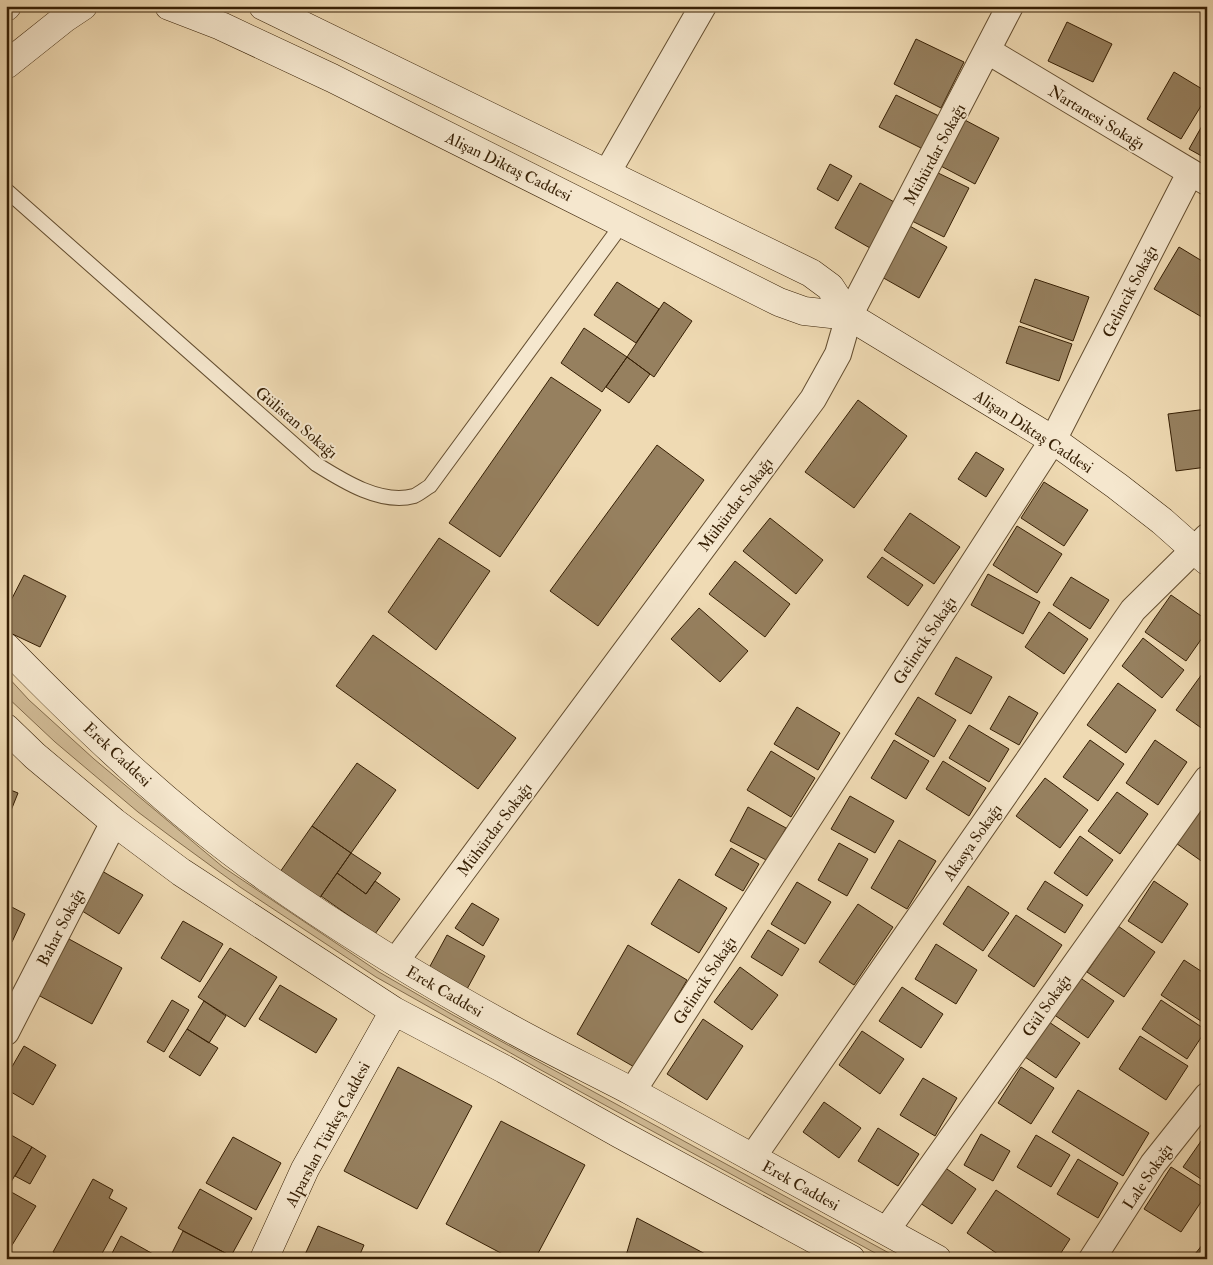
<svg xmlns="http://www.w3.org/2000/svg" width="1213" height="1265" font-family="'IM FELL Double Pica',serif">
<style>
.green{fill:#d0ba95;stroke:#836c4c}
.building{fill:#96805f;stroke:#361f04}
.lines{fill:none;stroke-linecap:round;stroke-linejoin:round}
.lane-casing{stroke:#644e30;stroke-width:16}
.street-casing{stroke:#644e30;stroke-width:28}
.secondary-casing{stroke:#361f04;stroke-width:29}
.lane{stroke:#f5e7ce;stroke-width:14}
.street{stroke:#f5e7ce;stroke-width:26}
.secondary{stroke:#f5e7ce;stroke-width:28}
.labels{text-anchor:middle;stroke-width:4;stroke-linejoin:round;paint-order:stroke}
.street-label{font-size:16px;fill:#361f04;stroke:#f5e7ce}
</style>
<rect width="100%" height="100%" fill="#efdab3"/>
<filter id="stains"><feTurbulence type="fractalNoise" baseFrequency=".004" numOctaves="4"/><feColorMatrix values="0 0 0 0 .2 0 0 0 0 .09 0 0 0 0 .02 0 0 0 .5 -.17"/></filter>
<radialGradient id="worn" r=".72"><stop offset=".6" stop-color="#630" stop-opacity="0"/><stop offset="1" stop-color="#630" stop-opacity=".3"/></radialGradient>
<path class="green" d="M6 675 29 700 94 759 223 867 379 972 453 1015 900 1259H886L539 1069 376 977 240 887 170 836 138 812 55 742 6 696Z"/>
<path class="building" d="M1067 22 1112 44 1093 82 1048 61Z
M916 39 964 62 941 108 894 84Z
M1174 72 1207 92V96L1181 139 1147 119Z
M896 95 941 117 925 150 879 127Z
M1207 117V159L1189 149Z
M961 118 999 138 975 184 937 164Z
M830 164 852 176 838 201 817 189Z
M934 171 969 188 944 237 908 219Z
M860 183 896 203 870 248 835 228Z
M908 225 947 247 919 298 880 276Z
M1179 247 1207 264V320L1154 289Z
M1035 279 1089 297 1073 341 1020 322Z
M617 282 659 309 636 343 594 315Z
M664 302 692 321 654 377 627 357Z
M1019 326 1072 344 1059 381 1006 363Z
M584 328 627 357 602 392 561 363Z
M627 357 650 374 629 403 606 387Z
M551 377 601 410 500 557 449 523Z
M858 400 907 436 854 508 805 472Z
M1207 409V467L1176 471 1168 414Z
M657 445 704 480 598 626 550 591Z
M976 452 1004 469 986 497 958 479Z
M1044 482 1088 510 1064 546 1021 518Z
M910 513 960 547 934 584 884 550Z
M770 518 823 560 796 594 743 551Z
M1017 526 1062 554 1037 593 993 565Z
M439 538 490 571 436 650 388 612Z
M882 557 923 585 908 606 867 577Z
M735 561 790 604 765 637 709 594Z
M988 574 1040 602 1023 634 971 605Z
M24 575 66 596 40 647 6 631V610Z
M1071 577 1109 600 1090 629 1053 605Z
M1171 595 1207 620V631L1186 661 1145 632Z
M699 608 748 651 720 682 671 639Z
M1049 612 1088 639 1064 674 1025 647Z
M373 635 516 738 478 789 336 686Z
M1143 638 1184 670 1162 698 1122 666Z
M956 657 992 677 971 714 935 694Z
M1202 674 1207 677V732L1176 710Z
M1118 683 1156 710 1126 753 1087 725Z
M1009 696 1038 713 1019 745 990 729Z
M918 697 956 720 934 757 895 734Z
M797 707 840 733 818 770 774 744Z
M969 725 1009 749 989 782 949 758Z
M894 740 929 761 906 799 871 778Z
M1090 740 1124 764 1098 801 1063 777Z
M1155 740 1187 762 1158 805 1126 783Z
M771 751 815 778 791 817 747 790Z
M943 761 986 788 969 816 926 789Z
M357 763 396 790 351 853 312 826Z
M1045 778 1088 810 1060 848 1016 816Z
M6 780 11 782 8 789 18 793 6 823Z
M1117 792 1148 814 1120 854 1088 831Z
M850 796 894 821 875 853 831 829Z
M1207 801V865L1173 841Z
M748 807 786 828 768 861 730 841Z
M312 826 351 853 319 899 280 872Z
M1080 836 1113 860 1087 896 1054 873Z
M899 840 936 861 907 909 871 888Z
M839 843 868 859 847 896 818 880Z
M731 848 759 864 743 891 715 875Z
M351 853 381 873 366 894 337 873Z
M102 871 143 895 119 934 79 909Z
M337 873 366 894 375 881 400 899 375 934 321 896Z
M679 879 727 908 699 953 651 924Z
M1045 881 1083 905 1065 933 1027 909Z
M1154 881 1188 904 1162 943 1128 921Z
M797 882 831 902 805 944 771 924Z
M968 886 1009 913 983 951 943 924Z
M472 903 499 919 483 946 455 928Z
M6 904 25 914 12 942 6 939Z
M858 904 893 927 854 985 819 962Z
M1016 915 1062 945 1034 987 988 956Z
M183 921 223 944 200 982 161 958Z
M1118 926 1155 952 1124 997 1087 972Z
M768 930 799 949 782 976 751 957Z
M447 935 485 956 467 989 429 968Z
M69 939 122 968 92 1024 38 995Z
M936 944 977 970 956 1004 915 979Z
M628 945 687 980 636 1068 577 1034Z
M230 948 277 977 245 1027 198 997Z
M1184 960 1207 975V1025L1161 995Z
M740 967 778 995 752 1030 714 1002Z
M1079 977 1114 1001 1088 1038 1053 1014Z
M280 985 337 1019 316 1053 259 1019Z
M902 987 943 1014 921 1048 879 1021Z
M172 1000 189 1010 164 1052 147 1042Z
M1161 1000 1206 1030 1187 1059 1142 1029Z
M204 1001 226 1016 209 1043 187 1029Z
M703 1019 743 1046 707 1100 667 1074Z
M1046 1020 1080 1043 1056 1078 1022 1055Z
M187 1029 218 1048 200 1076 169 1057Z
M862 1031 904 1059 880 1094 839 1065Z
M1140 1036 1188 1066 1166 1100 1119 1069Z
M24 1046 56 1065 33 1105 6 1089V1077Z
M398 1067 472 1106 417 1209 344 1171Z
M1021 1067 1054 1088 1031 1124 998 1103Z
M923 1078 957 1098 935 1136 900 1115Z
M1078 1090 1149 1133 1123 1176 1052 1132Z
M824 1102 861 1128 839 1158 803 1132Z
M501 1121 585 1165 535 1259H512L446 1224Z
M878 1128 919 1154 898 1186 858 1161Z
M6 1132 32 1147 8 1187 6 1186Z
M981 1134 1010 1151 993 1181 964 1165Z
M1206 1134H1207V1183L1183 1167Z
M1036 1135 1070 1155 1051 1187 1017 1167Z
M233 1137 281 1163 256 1210 206 1183Z
M32 1147 46 1156 30 1184 15 1176Z
M1078 1159 1118 1183 1098 1218 1057 1194Z
M944 1167 976 1189 952 1224 920 1203Z
M1171 1167 1207 1190V1193L1181 1232 1144 1209Z
M93 1179 113 1190 109 1198 127 1208 99 1259H65L53 1252Z
M6 1189 36 1206 6 1255Z
M200 1189 252 1218 231 1256 178 1228Z
M996 1190 1070 1239 1057 1259H1005L967 1233Z
M637 1218 711 1257 710 1259H625Z
M318 1226 364 1245 358 1259H303Z
M183 1231 231 1256 230 1259H169Z
M121 1236 162 1259H109Z
M1207 1239V1259H1191Z"/>
<g class="lines">
<defs>
<path id="lane" d="M6 190 316 464C343 481 381 505 414 496 419 494 425 489 430 486L623 223"/>
<path id="street" d="M988 51 1207 182
M607 173 703 6
M395 962 813 399 838 354 849 316 1010 6
M6 1032 114 822
M632 1092 1053 440 1190 173
M752 1158 1133 610 1207 537
M886 1231 1207 779
M1092 1259 1153 1164 1207 1096"/>
<path id="secondary" d="M169 6 221 26 332 78 779 302 804 311 849 316
M263 6 811 273 830 287 849 316 1053 440 1117 486 1162 521 1207 561
M6 7 7 6
M6 65 65 18 83 6
M6 647C87 730 172 811 267 878 344 932 424 981 506 1026 547 1049 589 1069 631 1091 733 1146 834 1203 937 1259
M6 728 35 756 114 822 181 872 394 1011 504 1069 620 1134 851 1259
M264 1259 305 1169 394 1011"/>
</defs>
<use href="#lane" class="lane-casing"/>
<use href="#street" class="street-casing"/>
<use href="#secondary" class="secondary-casing"/>
<use href="#lane" class="lane"/>
<use href="#street" class="street"/>
<use href="#secondary" class="secondary"/>
</g>
<g class="labels">
<g class="street-label">
<text transform="translate(1097 117) rotate(31)" y="6">Nartanesi Sokağı</text>
<text transform="translate(934 154) rotate(-62)" y="6">Mühürdar Sokağı</text>
<text transform="translate(509 166) rotate(26)" y="6">Alişan Diktaş Caddesi</text>
<text transform="translate(1129 291) rotate(-63)" y="6">Gelincik Sokağı</text>
<text transform="translate(297 422) rotate(40)" y="6">Gülistan Sokağı</text>
<text transform="translate(1034 431) rotate(33)" y="6">Alişan Diktaş Caddesi</text>
<text transform="translate(735 504) rotate(-53)" y="6">Mühürdar Sokağı</text>
<text transform="translate(924 640) rotate(-57)" y="6">Gelincik Sokağı</text>
<text transform="translate(118 754) rotate(43)" y="6">Erek Caddesi</text>
<text transform="translate(494 829) rotate(-53)" y="6">Mühürdar Sokağı</text>
<text transform="translate(972 842) rotate(-55)" y="6">Akasya Sokağı</text>
<text transform="translate(60 927) rotate(-63)" y="6">Bahar Sokağı</text>
<text transform="translate(704 980) rotate(-57)" y="6">Gelincik Sokağı</text>
<text transform="translate(445 991) rotate(30)" y="6">Erek Caddesi</text>
<text transform="translate(1046 1005) rotate(-55)" y="6">Gül Sokağı</text>
<text transform="translate(327 1134) rotate(-62)" y="6">Alparslan Türkeş Caddesi</text>
<text transform="translate(1147 1176) rotate(-56)" y="6">Lale Sokağı</text>
<text transform="translate(801 1185) rotate(29)" y="6">Erek Caddesi</text>
</g>
</g>
<rect width="1213" height="1265" fill="none" stroke="#efdab3" stroke-width="25"/>
<rect x="8" y="8" width="1198" height="1250" fill="none" stroke="#361f04" stroke-width="2.5"/>
<rect x="12" y="12" width="1188" height="1240" fill="none" stroke="#361f04"/>
<rect width="100%" height="100%" filter="url(#stains)"/>
<rect width="100%" height="100%" fill="url(#worn)"/>
</svg>
